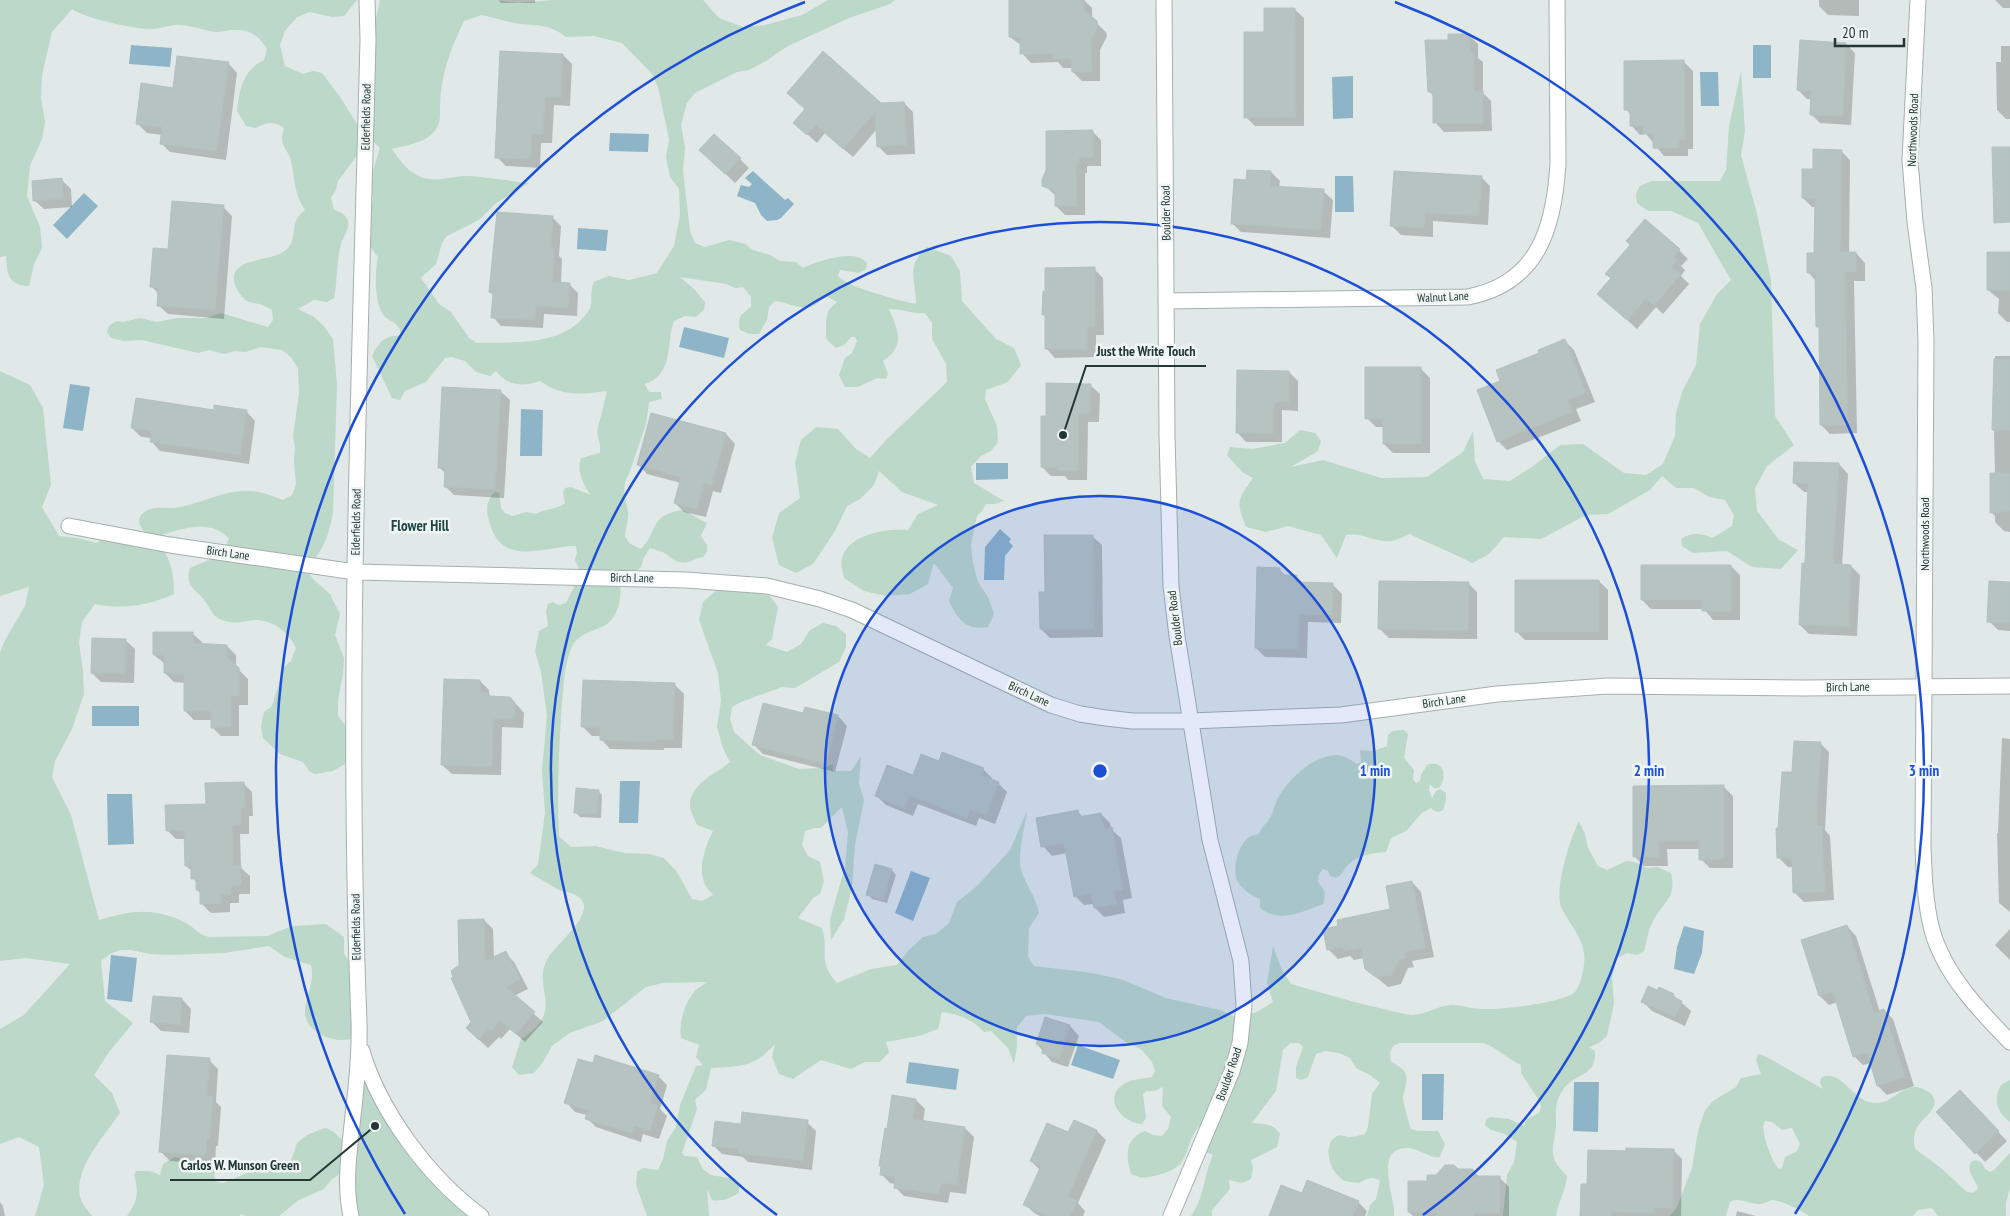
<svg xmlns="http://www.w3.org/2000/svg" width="2010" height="1216" font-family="'PT Sans Narrow',sans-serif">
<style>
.green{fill:#bbd8c8;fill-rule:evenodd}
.water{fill:#8eb4c8}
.shadow{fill:#0003}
.building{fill:#b6c3c0;stroke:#b3c2be}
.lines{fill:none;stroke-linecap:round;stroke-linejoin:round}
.street-casing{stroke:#a4b0ae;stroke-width:17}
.street{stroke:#fff;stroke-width:15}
.ring{fill:none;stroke:#1d4ed8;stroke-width:2.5}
.labels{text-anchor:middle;stroke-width:5;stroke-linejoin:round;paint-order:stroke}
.street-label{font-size:12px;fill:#233735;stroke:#f0f6f4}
.quarter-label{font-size:15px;font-weight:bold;fill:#214644;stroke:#f0f6f4}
.centre{fill:#1d4ed8;stroke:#f0f6f4;stroke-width:2.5}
.ring-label{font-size:15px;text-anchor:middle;font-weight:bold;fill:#1d4ed8;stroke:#f0f6f4;stroke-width:5;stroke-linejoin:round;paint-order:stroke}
.leader{fill:none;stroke:#233735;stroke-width:2}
.callout-dot{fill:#233735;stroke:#f0f6f4;stroke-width:2}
.callout-label{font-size:14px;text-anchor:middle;font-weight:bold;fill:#233735;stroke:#f0f6f4;stroke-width:5;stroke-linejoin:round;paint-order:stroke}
</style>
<rect width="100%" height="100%" fill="#e0e9e7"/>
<path class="green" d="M0 0H357L344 16 332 17 310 12 297 17 285 31 280 45 285 66 303 74 313 71 322 73 340 97 357 124C370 90 369 58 375 23 376 15 379 8 380 0H495L518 3 553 0H703L719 18 743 27 765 25 802 15 828 0H895L890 4 849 18 788 46 766 61 749 70 737 72 695 93 687 103 681 125 685 148 683 170 690 231 695 243 705 247 729 240 745 244 753 250 770 255 780 261 796 262 803 268C819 261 855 248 867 263L866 269 859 273 840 270 838 276C849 288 898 300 916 304 916 279 905 266 927 247L951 256 960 271 962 301 996 339 1014 348 1021 365 1008 382 986 390 985 399 997 426 998 442 991 451 981 456 971 467 974 483 1004 501 995 504H986L982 511 977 516 971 544 973 563 978 582 988 597 994 614 988 627C965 631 958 619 949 601L953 588 934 563 928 584 910 594 886 596 864 591 844 578C843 572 840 564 842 559 847 534 887 528 908 530L918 514 938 505 902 492 879 471 874 485 860 499 847 506 835 531 813 564 796 573 779 565 772 538 779 513 800 498 795 463 801 440 816 427 838 429 856 449 870 458 887 439 947 382 946 364 932 339V323L925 313C912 314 902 309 889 309 898 331 906 345 883 361L888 374 886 379 877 378 858 387H845L839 375 845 358 852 353 857 341 855 337H851L844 345 836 348C834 346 829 342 827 340 825 336 826 319 827 315 828 309 834 305 837 302L828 297C820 299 821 301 815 305 804 312 786 302 775 301L769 307 767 320 759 334H750L740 330C737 317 741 314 751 307V297L743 287 735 288 726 284 680 277 694 289 705 302 704 310 696 317 685 316 674 321C667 339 672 366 656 378 653 381 649 382 645 384L649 392H661L662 399 649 402 646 424 629 474C620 487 626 498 628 512 629 520 625 528 625 536L629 543 641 549C659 531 648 515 683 510L707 523 701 536 707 545V552L703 557C697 557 694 561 688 562 678 564 672 559 666 554 662 551 655 550 650 548L643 559 641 567 620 585C622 599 618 618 604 626 591 632 577 634 571 649 564 666 564 684 562 702 559 746 557 792 559 836L571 847 595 846 625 853 649 854 664 858 677 872 692 899 702 901 713 895C710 891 705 887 704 882 698 866 706 845 713 831L697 825C695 819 690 811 690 806 690 783 716 774 730 762L723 748 717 727 721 701 718 673 699 620 703 602 719 588 747 589 770 596 778 607 772 639 766 645 787 652 801 644 810 630 823 623 836 626 846 634V647L839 662 795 688 782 687 741 702 732 707 730 719 734 732 760 755 799 769 823 768 833 764V771H851L861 756 859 783 864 800 855 845 852 888 844 919 831 940 830 919 845 867 848 832 842 807 821 828H814L805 831 802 845 808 856 820 862 824 881 820 894 813 898 798 918 822 928C830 952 816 960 837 983L871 969 897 965 908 951 923 937 936 934 949 923 957 902 977 886 1010 850 1027 811C1025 826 1017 856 1021 870 1026 885 1036 897 1039 913L1029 928 1028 957 1034 966 1086 972 1121 979 1166 998 1220 1010 1235 1017 1257 1012 1273 1002 1267 983 1273 946 1282 970 1291 984C1320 992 1349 1001 1379 1008 1389 1010 1401 1014 1412 1015 1425 1015 1439 1005 1452 1005 1462 1005 1472 1009 1482 1009 1499 1010 1564 1003 1575 992 1581 986 1586 962 1584 953 1582 937 1569 923 1562 909 1553 891 1570 839 1579 821L1585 834 1588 848 1598 866 1607 870 1626 861 1634 862 1648 868 1657 867 1671 873C1677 898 1663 902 1653 921 1648 930 1647 942 1644 951L1637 955 1627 953 1617 958 1612 977 1614 1004 1607 1036 1599 1043 1589 1047 1595 1051C1597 1077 1574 1073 1563 1090 1554 1102 1556 1113 1556 1127 1555 1139 1550 1149 1555 1161 1558 1167 1563 1172 1567 1176 1566 1190 1558 1202 1556 1216H1503L1507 1175 1514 1162 1517 1142 1505 1134 1491 1130 1485 1125 1486 1120 1490 1117 1509 1119 1524 1126 1527 1119 1539 1113 1541 1107 1540 1102 1521 1073V1065C1508 1059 1496 1047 1483 1043H1400L1393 1046 1390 1053 1391 1061C1395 1064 1401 1067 1404 1071 1410 1078 1404 1090 1403 1098 1403 1101 1410 1127 1411 1129L1418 1131H1438L1445 1144 1440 1157C1429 1159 1419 1147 1406 1148 1373 1149 1396 1199 1394 1216H1367L1370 1205 1376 1199 1380 1181C1372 1175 1366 1179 1359 1183 1354 1182 1347 1182 1343 1180 1330 1172 1321 1145 1337 1136 1342 1134 1344 1137 1349 1137 1354 1137 1360 1135 1365 1134L1368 1127 1372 1094 1380 1083 1370 1075 1356 1068 1350 1058 1339 1053 1326 1051 1316 1054 1308 1077 1301 1080 1296 1078V1067L1303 1047 1299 1043H1290L1283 1050 1276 1091 1252 1123C1264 1124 1273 1123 1280 1134L1277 1147 1251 1160 1253 1168 1251 1179 1242 1183 1229 1180 1230 1189 1212 1210V1216H1191C1204 1199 1204 1174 1213 1155L1206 1152V1125L1199 1126C1182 1147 1194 1166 1158 1175 1146 1178 1143 1179 1131 1174 1126 1157 1124 1139 1145 1131L1153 1135 1162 1136 1168 1129 1171 1117 1162 1106 1163 1087 1154 1091H1146L1143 1094 1146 1118 1142 1124C1124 1123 1103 1101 1121 1086 1129 1079 1142 1079 1152 1077L1155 1071 1152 1062 1142 1050 1124 1041 1099 1022 1045 1014 1026 1016 1017 1027V1046L1014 1064 1008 1048 991 1031 984 1032C974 1020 957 1013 942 1012L938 1029 919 1036 886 1042 889 1052 880 1062H865L851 1069 821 1060 793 1079 779 1074 772 1057 775 1044C753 1068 741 1066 711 1068L706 1090 695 1100 697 1109 682 1153 684 1156 697 1157 703 1169 711 1175 735 1179 739 1186V1193C730 1198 722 1202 712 1200L707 1189 709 1216H647L636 1185 637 1172 643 1168 658 1170 663 1159 667 1141 676 1127 680 1105 696 1066 703 1065 696 1057 699 1045 681 1038C679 1023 684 1004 694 992 697 988 704 985 707 982L663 983 646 987 603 1021 570 1033 552 1046 543 1062 534 1073 519 1075 512 1067 521 1039C568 1010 530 988 548 958 555 946 591 917 583 902 578 892 565 893 557 889 548 884 539 878 530 873L538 864 545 813 542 770 547 716 541 672 535 651 539 631 548 626 546 611 548 604 553 602 558 605 566 603 581 573 575 560 577 552 576 546C542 546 499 570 488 517 486 508 487 499 495 492L499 493 501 508 505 513 512 516 527 512 536 514C546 508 557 510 565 503L563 492 565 488 571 487 591 495C583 484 576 471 581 458L600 453V445L597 432 607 391C582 394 561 397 540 381 523 387 507 386 496 371L490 376 476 372 465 361 452 357 445 358 426 382 405 391 400 400 392 398 372 356C377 345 385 334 399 336L401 332C397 322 391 322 384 316 374 304 375 271 378 257L369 245V216L373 198 370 180 380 148 363 132 358 154 338 181 336 190 331 198 334 210C341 212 347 215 348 222 350 230 343 236 341 244 336 262 338 279 334 298L327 302 314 300 298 309 314 317 323 325 333 339 337 384 333 513C328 539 323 550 306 570L314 580 330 594 340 614 335 635 344 658 343 674 338 700V716L345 725 351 741 345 764 333 771 315 774 310 772 303 762 280 754 263 738 261 726 264 712 272 706 284 667 291 661 296 648C289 633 275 621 257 620 247 620 236 625 226 621 212 617 214 614 207 604 198 589 184 589 190 568L221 555 229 539C211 516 176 531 154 537 170 557 174 569 174 594 150 605 122 610 95 604L82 622 79 643 83 671 84 694 72 729 55 761 52 777 71 815 99 920C133 910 154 907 186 923 195 928 199 935 209 937L267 936 292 926 326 924 344 937V954L349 960 358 962C363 990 373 1013 356 1038 343 1041 334 1041 322 1035 287 1016 318 992 311 965L285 957 269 946 224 953 170 955 150 954 131 950H120L110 954 101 961 105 1001 133 1023 109 1052 94 1075 112 1093 120 1113C105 1135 74 1168 80 1196 81 1203 88 1211 92 1216H35L44 1185 39 1147 19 1137 0 1144V1029L24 1015 70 964 26 958 0 961V653L4 642 25 606 29 587 0 596V371L30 385 43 408 51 485 42 507 59 536 78 538 96 543C112 534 127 530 145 533 140 527 136 519 143 513 151 506 163 508 173 508 199 505 222 490 249 491 260 491 272 496 283 500L292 495 296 484 294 462 295 447 293 437 299 393 298 368 291 357 282 350 260 347 246 352 235 351 224 354 209 350 198 353 142 340 124 341 111 338 107 332 109 326 116 321 123 322 140 318 157 322 177 318H206L221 313 268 327 273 320 272 310C269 308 265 306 262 305 257 303 251 303 247 301 242 298 237 290 235 285 226 256 272 263 286 250 300 237 287 223 305 210 294 194 295 179 291 161 287 147 278 146 284 128 275 121 266 122 256 128L246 126 237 111C240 89 242 71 264 60L267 49C259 35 249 29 232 30 227 30 222 32 217 32 204 31 192 25 179 25 173 24 161 29 153 29 138 30 83 18 72 9L52 32 42 75 41 98 45 122 42 139 30 166 27 196 40 227 42 248 34 264 29 286C8 285 7 274 6 256L0 257ZM482 15C495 18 508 22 521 24 541 26 549 24 566 37L594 36 622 43 652 74 658 87 669 139 666 157 670 177 679 189 680 215 674 246 657 273 629 280 608 276 594 282C589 292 593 302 590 308 568 347 515 342 477 343L469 338 451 312 439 304 421 278 436 264 442 243 447 236 479 220 495 204 529 183C509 181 488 177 468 176 459 176 450 178 441 179 416 182 405 168 392 149 406 145 423 144 434 132 441 125 440 115 440 107 440 77 451 47 464 21Z
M1741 71 1745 131 1741 155 1757 214 1771 280 1775 416 1794 445 1767 466 1755 488 1757 511 1779 540 1798 550 1781 569 1752 567 1727 551 1693 553 1682 546 1681 539C1692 532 1701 533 1712 538L1732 526 1734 515 1725 500 1709 497 1694 488H1676L1662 476 1650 490 1608 514 1586 515 1541 539 1504 537 1488 555 1472 563C1452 552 1431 545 1410 534 1403 537 1394 542 1386 541 1371 541 1362 532 1346 535L1337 558 1321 535 1288 526 1266 532 1246 527C1236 502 1237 500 1253 478L1242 472 1227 455 1230 447 1253 449 1285 443 1300 430 1315 433 1321 441 1318 451 1291 467 1323 460 1381 478 1427 477 1463 452 1473 431 1475 461 1483 479 1510 481 1536 464 1560 445 1583 444 1624 473 1646 475 1663 464 1675 436 1676 413 1682 392 1696 365 1700 324 1717 294 1731 280 1698 223 1671 211H1648L1637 203 1636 194 1640 186 1652 181H1720L1726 170 1729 126Z
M1404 730 1408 734 1404 758 1414 770 1413 779 1416 783 1420 781 1421 775 1427 765C1444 759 1448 777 1439 788H1434L1430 784 1429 790 1432 798 1436 791 1440 789 1446 793V800L1443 810C1438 813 1435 812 1431 808L1422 813 1406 831 1391 838 1386 852C1372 853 1357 855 1347 866 1343 871 1342 875 1336 878L1330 876 1328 871 1323 869 1319 874 1318 882C1325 890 1326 894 1323 904 1302 912 1280 924 1260 908V899C1252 896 1243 890 1238 882 1231 871 1238 846 1248 838 1251 835 1256 835 1259 834 1262 826 1266 824 1270 818 1273 813 1274 806 1277 800 1287 780 1312 756 1336 755 1344 755 1351 760 1357 764L1361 762 1360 750 1374 751 1387 746 1388 735 1393 731Z
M1758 1054 1763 1055 1823 1089 1820 1082 1822 1077C1844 1069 1852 1104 1877 1103 1895 1103 1905 1079 1925 1090 1929 1092 1932 1094 1934 1098 1938 1111 1920 1119 1916 1130 1913 1136 1914 1142 1915 1149L1941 1168 1967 1192 1973 1193 1978 1189C1976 1179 1966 1173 1971 1162L1976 1160 1982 1163 1985 1169 1990 1172 1994 1170 2010 1153V1188L2006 1203V1216H1938L1932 1208 1918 1210 1913 1216H1809C1803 1211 1780 1200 1772 1200 1767 1201 1763 1205 1757 1204 1747 1203 1739 1197 1730 1202L1726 1216H1670L1677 1207 1692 1168 1698 1131 1705 1110 1713 1101 1736 1087 1741 1078 1761 1074 1756 1060ZM1765 1121 1772 1122 1782 1130 1792 1128 1800 1144 1797 1151 1785 1157 1782 1168 1779 1169C1772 1162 1759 1129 1765 1121Z
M359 1058 393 1117 481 1216H351L344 1171 331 1180 324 1189 299 1200 279 1216H246L240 1214V1216H127C138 1201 139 1192 134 1175L136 1171H150L160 1175 163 1164 175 1157 213 1168 215 1172 214 1176 217 1182 223 1183 266 1165H282L290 1162 292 1158 297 1143 307 1135 322 1129 326 1128 334 1132 342 1140 344 1147Z
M2010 1080V1122C1997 1112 1993 1100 2001 1085Z"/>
<path class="water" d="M131 45 172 48 170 67 129 64Z
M1753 45H1771V78H1753Z
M1700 72H1718L1719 106H1701Z
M1353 76V118L1333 119 1332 77Z
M610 133 649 134 648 152 609 151Z
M753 171 785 200 788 198 794 204 781 218 777 220 767 221 761 215 755 203 737 196 741 185 749 187 752 184 745 178Z
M1335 176H1353L1354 212H1335Z
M84 193 98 206 67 239 53 225Z
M578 228 608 230 606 251 577 249Z
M684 327 729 338 724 358 679 347Z
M70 384 90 387 83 431 63 428Z
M521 409 543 410 542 456H520Z
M976 463H1008V479L976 480Z
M1000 529 1011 539 1009 542 1013 546 1005 556 1004 580H984L985 547Z
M92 706H139V726H92Z
M620 781H640L638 823H619Z
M107 794H132L134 844 108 845Z
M911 871 930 878 913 921 895 913Z
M1684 926 1704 931 1702 953 1694 974 1674 969 1677 947Z
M111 955 137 958 132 1002 107 999Z
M1078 1045 1120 1060 1113 1079 1071 1065Z
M909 1062 959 1069 956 1090 906 1083Z
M1422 1074H1444L1443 1120H1422Z
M1574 1082H1599L1598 1132 1573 1131Z"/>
<path class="shadow" d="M498 0H535V3H501Z
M1010 0H1084L1092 8V19L1106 32 1107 36 1100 50V81H1082L1073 72V68H1063L1058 62 1031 63 1022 53V46L1010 37Z
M1819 0H1859V16L1828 15 1819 6Z
M1995 0H2010V8H2003Z
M1294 9 1304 18V126H1255L1246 117 1265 33Z
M1469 35 1478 44V58L1483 62V93L1491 101 1492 131 1444 132 1435 122 1434 97 1429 91 1449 41Z
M1846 44 1855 53 1851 125 1820 123 1811 114 1812 99H1807L1798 90Z
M2001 46H2010V119H2006L1997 110 1996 62H2001Z
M563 55 572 64 570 106 554 105 552 143H541L540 168 506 166 497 157Z
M1684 62 1693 71V149H1688V156H1664L1646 134 1640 135 1631 125V115L1626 109Z
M228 63 237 73 226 160 170 152 161 143 162 135 147 133 137 123 174 89Z
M904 103 913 112 915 154 887 155 878 146 877 129 853 157 825 133 817 143 794 122 881 104Z
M1092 131 1101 140V166H1087V173H1085V215H1065L1056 206V196L1044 185Z
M1841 151 1850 160 1849 254 1856 253 1865 263V281H1854L1857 433 1830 434 1821 425 1820 329 1817 326 1816 281 1808 272 1815 254 1816 207H1812L1803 198 1814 170Z
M710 159H740L749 168 735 183Z
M1271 172 1280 181 1279 188 1323 191 1333 200 1330 238 1241 232 1232 223 1247 181Z
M1481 177 1490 186 1488 225 1433 221V237L1401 235 1392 226Z
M62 180 71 189 72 207 44 209 34 200Z
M223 207 232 216 224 319 168 314 158 305 159 294 152 287 169 251Z
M552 217 561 226 559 256 562 259 561 283 569 284 578 293 577 316 544 314 543 328 501 326 493 317 494 296 490 292Z
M1679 250 1688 259 1681 266 1685 270 1681 276 1689 284 1663 314 1656 307 1637 329 1608 303Z
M2010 253V322H2007L1998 313 1999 299 1988 290Z
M1094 269 1103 278 1104 335H1096V357L1055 358 1046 348V317L1044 314Z
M1565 341 1574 350 1595 402 1576 409 1581 421 1507 450 1498 441 1541 354Z
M1995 356H2010V532L2004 531 1995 522V516L1991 512 1995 474 1994 430Z
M1421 369 1430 378V453H1393L1384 444V427H1376L1367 418Z
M1289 372 1298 381V411L1282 410V442H1246L1237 432Z
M1090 385 1100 394 1099 422H1088L1087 480H1068L1065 476H1051L1042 467 1047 417Z
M500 391 510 400 504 498 454 495 445 486 446 474 439 467Z
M215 411H246L255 421 249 464 160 451 151 441 152 438 141 437 132 428Z
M726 434 735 444 721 493 713 491 706 517 684 512 675 503 681 483 647 474 638 464Z
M1839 464 1848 474 1842 566H1851L1860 575 1857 636 1809 634 1800 625 1806 564 1809 492H1804L1794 483Z
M1092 536 1102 545 1103 637 1050 638 1041 629Z
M1731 566 1740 575V620H1713L1704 609H1651L1642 600Z
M1279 569 1286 576H1296L1304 584H1332L1342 594 1341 623 1308 622 1307 658 1265 657 1256 648Z
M1599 581 1608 590V640H1525L1516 631Z
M1468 583 1477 592V639L1389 638 1380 629Z
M2010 583V631L1998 630 1989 621Z
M192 633 202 642V645L227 646 236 655V667L248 679V705H239V736H221L212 727V720H194L185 711V683L174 682 165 673V664L154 655Z
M125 640 135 649 134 683 101 682 92 673Z
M480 681 489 690V695L492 698H510L519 707 524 713 523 728 502 727 501 775 452 774 442 765Z
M674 684 684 694 682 748H664V750L610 749 601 739V736H592L583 727Z
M804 715 838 716 847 726 835 772 763 754 754 745Z
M2002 738 2010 739V912L1999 903 1997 833H1998Z
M1820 743 1829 752 1825 830 1830 836 1834 900 1804 902 1795 893 1793 867H1788L1779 858V829Z
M940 762 983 769 992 778 991 780 998 783 1007 792 995 824 979 818 976 826 918 804 913 816 886 805 877 796Z
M243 783 252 792 253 816H249V834H240L241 868 250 876V894H239V903H230V912L211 913 202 904 201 894 197 890V883L193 878V872L186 866V839H176L167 830Z
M1724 787 1733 796V868H1710L1701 859V849H1667L1668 866H1644L1635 857Z
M598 791 602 795 601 818 580 817 576 813Z
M1077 811 1083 817 1101 814 1110 823 1111 829 1121 838 1132 898 1123 900 1125 913 1104 917 1095 908 1094 904 1084 905 1075 896 1067 853 1052 856 1043 846Z
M876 866 892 870 896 875 887 903 872 899 868 894Z
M1412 882 1421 892 1434 957 1412 961 1414 967 1408 968 1401 984 1388 987 1366 969 1364 958 1354 960 1350 956 1338 959 1329 950 1324 930 1392 910Z
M484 920 493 929 494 959 505 953 514 962 528 989 514 996 543 1022 525 1042 510 1029 501 1039 499 1037 488 1048 476 1037 460 966Z
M1847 926 1856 936 1880 1012 1884 1010 1893 1019 1914 1086 1887 1095 1878 1086 1871 1063 1863 1065 1854 1056 1838 1002 1829 1005 1820 996Z
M2010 929V960L1995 945Z
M1673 995 1691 1011 1685 1026 1652 1011 1643 1002Z
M182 999 191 1009 189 1033 161 1031 152 1022Z
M1046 1018 1070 1026 1079 1036 1068 1067 1052 1062 1037 1044Z
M209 1060 218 1069 216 1102 221 1107 218 1146H216L215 1164 170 1161 161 1152Z
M658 1076 667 1085 660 1109 667 1116 659 1139 643 1134 641 1142 596 1127 587 1118V1115L575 1112 566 1102Z
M916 1100 925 1109 923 1122 965 1128 974 1137 966 1194 950 1192 948 1203 904 1196 895 1187V1184L890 1183 881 1174 888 1130Z
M1969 1101 2007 1141 1985 1162 1938 1112Z
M1075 1121 1097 1131 1106 1140 1078 1203 1085 1211 1083 1216H1040L1034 1213 1025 1204 1040 1170 1031 1161 1069 1134Z
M807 1122 816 1131 812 1170 748 1162 743 1157 722 1154 713 1145 742 1125Z
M1673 1150 1682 1159 1681 1216H1582L1588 1186 1589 1151Z
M1458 1170H1473L1480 1178H1500L1509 1187V1216H1413L1409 1212 1428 1182 1436 1177Z
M1303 1195 1358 1202 1367 1211 1365 1216H1270Z
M0 1202 3 1206 5 1216H0Z
M1737 1211 1756 1216H1736Z"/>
<path class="building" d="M1009 0H1084V10L1097 21 1098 27 1091 40 1092 72H1072L1071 59H1053V54H1020V37H1009Z
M1264 8H1295L1296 117 1244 118V32H1264Z
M1448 34H1470V52H1474V91H1483V123H1433V92H1428L1425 40H1448Z
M1800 40 1846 43 1843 116 1810 115 1811 91 1797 90Z
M500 51 563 54 561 98 545 97 543 135 532 134 531 159 495 158Z
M823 51 881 103 904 102 907 145 877 147 875 112 843 149 816 125 807 135 793 123 805 109 787 93Z
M177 56 229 62 217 151 160 144 162 127 136 124 141 83 173 88Z
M1684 60 1685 140H1679V148H1653V134H1643V126H1630V110H1624V61Z
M1093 130V157H1079V164L1076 165 1077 206H1055V191L1042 186V180L1046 170V131Z
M714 134 741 158 725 174 699 150Z
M1992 147H2010V222L1994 223Z
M1813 149 1842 150 1840 252H1856V272H1845L1848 425H1820L1819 327H1816L1815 273H1807V253H1814L1815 199 1802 198V169H1813Z
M1247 170 1271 171 1270 186 1324 189 1321 230 1231 224 1234 179 1246 180Z
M1394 171 1482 176 1479 216 1425 213 1424 228 1390 226Z
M62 178 64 199 33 201 32 181Z
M172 201 224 205 215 310 157 306 158 288 150 287 153 248 168 249Z
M497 212 553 216 551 249H554L552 282 570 283 568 308 536 306 535 320 491 318 493 293 489 292Z
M1645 219 1680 249 1673 257 1677 260 1672 267 1681 274 1654 306 1646 299 1627 320 1597 294 1611 278 1605 274 1630 245 1626 241Z
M1987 252H2010V291L1987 290Z
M1095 267V326H1088L1087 349H1045V315H1042L1043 291H1045V268Z
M1565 339 1586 393 1568 400 1573 412 1497 442 1477 390 1500 381 1496 370 1539 353 1538 350Z
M1994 359H2010V430H1992Z
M1365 367H1421V444H1383V419H1365Z
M1237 370 1289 371V402H1274L1273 434 1236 433Z
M1046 383 1091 384 1090 414 1079 413 1078 471H1058V467H1041V416H1046Z
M442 387 501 390 495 490 444 487 445 468H438Z
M136 398 214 410V405L247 410 240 455 150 442 151 431 131 428Z
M651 413 726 433 712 485 704 483 697 509 674 503 681 477 637 465Z
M1794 462 1839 463 1833 564 1851 565 1849 627 1799 625 1802 563H1805L1808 483H1793Z
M1990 473H2010V511L1990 513Z
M1044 535H1093L1094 629H1040L1039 592H1045Z
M1641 565H1731V611H1702V600H1641Z
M1257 567 1280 568V575H1297V582L1333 583 1332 615 1299 614 1298 649 1255 648Z
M1515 580H1599V632H1515Z
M1379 581 1469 582 1468 631 1378 629Z
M1989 581 2010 582V623L1987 622Z
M153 632H193V643L227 645V657L239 668 240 696H231V727L211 728V711H184V675L164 673V655H153Z
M92 638 126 639 125 674 91 673Z
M444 679 480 680V693H489V696L510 697 515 703V719H493L492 767 441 765Z
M583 680 675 683 673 740 656 739 655 742 600 740V728L581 727Z
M763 703 803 713 805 707 838 715 826 764 752 745Z
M1794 741 1821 742 1816 826H1822L1825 892 1793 893 1792 858H1777L1776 828H1778L1782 772H1792Z
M942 752 984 768 981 775 999 782 986 815 970 809 967 818 909 795 904 808 875 796 887 765 913 775 921 754 939 761Z
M244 782 245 808H240L241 825H232L233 866H241V885L231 886V894H221V904H200V890H196V879H191V866H185L184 830 166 831 165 805 206 804 205 783Z
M1724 785V859L1699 860V840L1659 841V857H1633V786Z
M576 788 599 790 597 814 574 813Z
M1078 810 1079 817 1101 813 1104 829 1112 827 1123 890 1114 891 1117 904 1094 908 1091 894 1074 897 1064 843 1041 847 1036 818Z
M875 864 892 869 883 900 866 895Z
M1412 881 1426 948 1404 952 1405 958 1399 960 1392 975 1377 978 1365 969 1361 948 1344 951 1343 947 1327 950 1323 929 1338 926 1337 920 1390 909 1386 886Z
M484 919 485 961 506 951 520 979 506 987 535 1012 516 1034 500 1021 491 1031 489 1028 479 1040 466 1028 471 1022 451 978 453 977 451 971 459 965 458 920Z
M1847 925 1874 1012 1884 1009 1905 1077 1877 1086 1867 1053 1853 1057 1833 992 1819 996 1801 940Z
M1648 986 1657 990 1659 987 1674 994 1673 997 1682 1001 1675 1017 1641 1002Z
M153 996 182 998 180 1025 150 1022Z
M1045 1017 1070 1025 1059 1059 1042 1053 1043 1047 1036 1044Z
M167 1055 210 1058 207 1096 213 1097 210 1138H207L206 1156 159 1152Z
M595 1055 659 1075 650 1103 658 1105 650 1131 634 1126 632 1133 585 1119 588 1110 564 1103 578 1059 593 1063Z
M1960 1090 1999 1131 1975 1154 1936 1112Z
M892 1095 916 1099 913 1119 965 1127 957 1185 941 1183 939 1194 894 1188 895 1177 880 1175 881 1166H879L885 1128 887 1129Z
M742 1112 808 1120 803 1161 738 1153V1149L712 1146 715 1121 741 1124Z
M1074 1120 1097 1130 1068 1197 1077 1201 1070 1216H1048L1023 1205 1041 1166 1030 1161 1047 1123 1068 1132Z
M1626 1148 1674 1149 1673 1208H1654V1213L1611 1212V1216H1580L1581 1184H1587L1588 1150 1626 1151Z
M1445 1165H1454L1458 1169H1473V1176H1500V1213H1474V1216H1436V1213L1408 1212V1181H1427V1175H1436Z
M1307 1180 1359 1201 1353 1216H1269L1281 1185 1302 1193Z"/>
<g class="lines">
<defs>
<path id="street" d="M1164 0 1167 435 1171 586 1177 636 1210 840 1241 961 1244 1005 1240 1043 1232 1071 1171 1216
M1918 0 1910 160 1915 222 1924 288 1926 341 1923 846C1924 874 1925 903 1932 930 1944 974 1979 1010 2010 1042
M1167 301 1468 297C1539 283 1554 227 1558 164L1557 0
M69 526 170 545 355 572 686 580 767 586 820 599 852 610 1051 705 1080 714 1106 718 1132 721H1190L1341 715 1497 694 1607 686 1805 688 2010 686
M362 1051C380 1112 429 1178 481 1216
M351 1216C345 1188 348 1162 351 1134 355 1097 360 1059 359 1022 346 695 360 367 368 40L367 0"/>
</defs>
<use href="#street" class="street-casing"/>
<use href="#street" class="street"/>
</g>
<circle cx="1100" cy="771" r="275" fill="#1d4ed8" fill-opacity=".12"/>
<g class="ring">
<circle cx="1100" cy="771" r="275"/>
<path d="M777 1215A549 549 0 1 1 1423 1215"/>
<path d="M405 1214A824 824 0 0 1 805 2M1395 2A824 824 0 0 1 1795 1214"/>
</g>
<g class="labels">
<g class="street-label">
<text transform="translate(366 117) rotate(-89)" y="4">Elderfields Road</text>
<text transform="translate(1913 130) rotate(-88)" y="4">Northwoods Road</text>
<text transform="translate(1166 213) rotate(-91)" y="4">Boulder Road</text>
<text transform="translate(1443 297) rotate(-3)" y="4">Walnut Lane</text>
<text transform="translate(356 522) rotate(-89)" y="4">Elderfields Road</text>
<text transform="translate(1925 534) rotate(-90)" y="4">Northwoods Road</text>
<text transform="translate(228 553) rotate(8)" y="4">Birch Lane</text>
<text transform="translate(632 578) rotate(1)" y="4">Birch Lane</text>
<text transform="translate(1175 618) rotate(-97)" y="4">Boulder Road</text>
<text transform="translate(1848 687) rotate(-1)" y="4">Birch Lane</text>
<text transform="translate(1029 694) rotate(25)" y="4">Birch Lane</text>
<text transform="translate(1444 701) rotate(-8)" y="4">Birch Lane</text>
<text transform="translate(356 927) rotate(-91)" y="4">Elderfields Road</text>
<text transform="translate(1229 1074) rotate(-71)" y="4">Boulder Road</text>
</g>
<g class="quarter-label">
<text x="420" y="531">Flower Hill</text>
</g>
</g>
<circle cx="1100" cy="771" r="8" class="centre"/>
<g class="ring-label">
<text x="1375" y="776">1 min</text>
<text x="1649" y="776">2 min</text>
<text x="1924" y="776">3 min</text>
</g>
<path class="leader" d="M1063 435L1086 366H1206M375 1126L310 1180H170"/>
<g class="callout-dot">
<circle cx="1063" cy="435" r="5"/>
<circle cx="375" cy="1126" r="5"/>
</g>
<g class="callout-label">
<text x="1146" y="356">Just the Write Touch</text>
<text x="240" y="1170">Carlos W. Munson Green</text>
</g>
<path d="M1835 38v8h69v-8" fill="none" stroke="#233735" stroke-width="2.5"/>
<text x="1842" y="38" font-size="15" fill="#233735" stroke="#f0f6f4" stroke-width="4" paint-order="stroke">20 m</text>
</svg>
